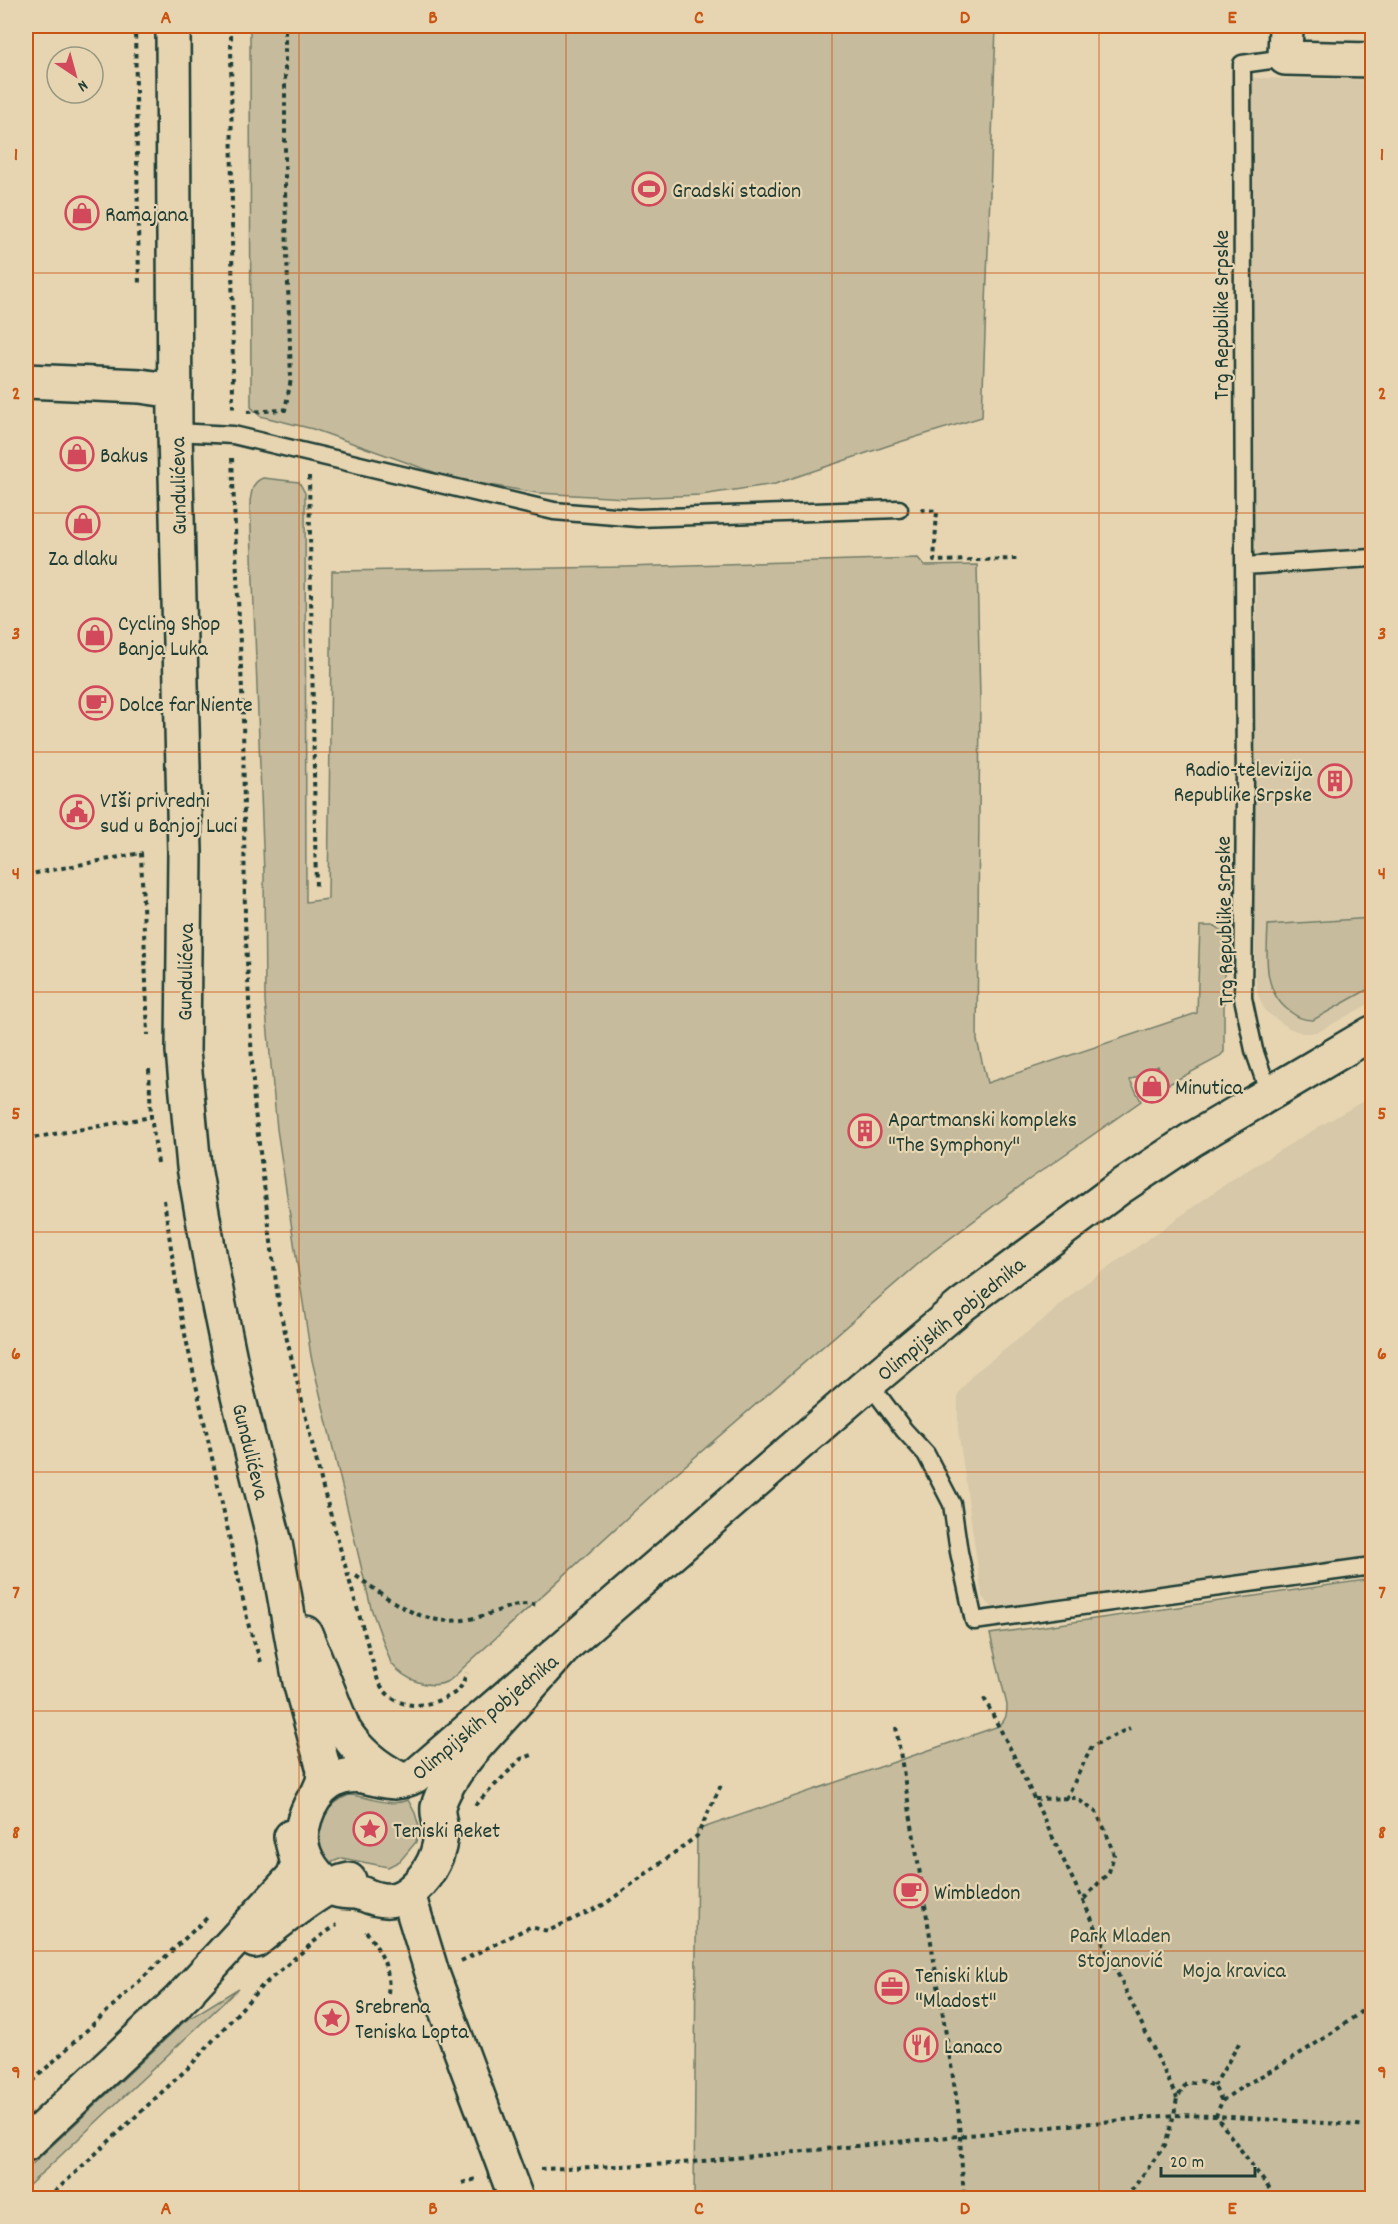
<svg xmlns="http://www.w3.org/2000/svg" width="1398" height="2224" font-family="Dekko,sans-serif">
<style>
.built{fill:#d6c8a8}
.green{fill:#c6bc9d;stroke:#727c68;stroke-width:1.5}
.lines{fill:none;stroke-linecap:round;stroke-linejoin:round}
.service-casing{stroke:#1f3d34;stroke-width:21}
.minor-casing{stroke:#1f3d34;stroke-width:38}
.tertiary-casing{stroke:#1f3d34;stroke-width:38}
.path{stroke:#1f3d34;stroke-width:4;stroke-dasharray:4.5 4.5;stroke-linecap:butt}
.service{stroke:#e7d5b2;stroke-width:16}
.minor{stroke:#e7d5b2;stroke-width:33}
.tertiary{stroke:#e7d5b2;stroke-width:33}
.grid{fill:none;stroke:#ca5512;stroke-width:1.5;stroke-opacity:0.55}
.labels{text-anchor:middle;stroke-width:4.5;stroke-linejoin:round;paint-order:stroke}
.poi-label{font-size:22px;fill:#1f3d34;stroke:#e7d5b2;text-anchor:start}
.street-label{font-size:22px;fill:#1f3d34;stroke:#e7d5b2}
.park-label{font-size:22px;fill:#304a3e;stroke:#e7d5b2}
.neatline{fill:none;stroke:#ca5512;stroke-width:2}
.grid-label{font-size:20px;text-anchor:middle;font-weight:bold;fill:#ca5512}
</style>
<rect width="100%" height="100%" fill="#e7d5b2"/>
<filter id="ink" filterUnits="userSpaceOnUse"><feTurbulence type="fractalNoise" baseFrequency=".0167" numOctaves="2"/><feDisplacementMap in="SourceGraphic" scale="12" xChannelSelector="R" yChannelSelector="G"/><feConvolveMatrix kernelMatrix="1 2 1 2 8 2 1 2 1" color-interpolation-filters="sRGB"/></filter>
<g filter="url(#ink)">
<path class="built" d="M1253 78 1372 80V1002L1320 1031 1310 1033H1302L1289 1028 1265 1011 1258 995 1255 975 1253 794 1257 567 1252 507 1248 82Z
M1372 1096V1557L992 1607 982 1597 958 1429V1394L973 1374 1047 1317 1082 1286 1233 1179 1315 1129Z"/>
<path class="green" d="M250 26H996L982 417 890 445 775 484 701 495 626 498 538 493 453 479 313 429 260 416 251 407Z
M263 478 299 482 305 493 306 902 328 899 332 571 627 567 918 558 925 566 977 565 980 699 977 1040 987 1083 1197 1013 1200 926H1215L1224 932V1052L1218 1058 1169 1084 1158 1066 1130 1080 1141 1101 1027 1181 932 1252 665 1483 464 1667C460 1671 455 1676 450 1680 430 1692 404 1679 391 1663L371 1608 311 1356 277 1129 265 1001 264 873 250 501C252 491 252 482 263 478Z
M1372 918V987L1313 1020C1302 1020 1297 1017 1288 1010 1262 989 1267 955 1268 925Z
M1372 1579V2198H694L697 1830 999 1726C1006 1720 1007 1715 1007 1705L990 1634Z
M349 1795C369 1796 388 1808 408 1800L415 1813 419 1827 416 1842 400 1861 388 1867 342 1858 328 1864C325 1859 320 1853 319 1847 313 1825 330 1802 349 1795Z
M239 1988 26 2188V2170L185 2021Z"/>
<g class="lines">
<defs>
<path id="service" d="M175 432 233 435 554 511 638 518 899 509
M1244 566 1372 558
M1269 1093 1254 1050 1243 998 1245 800 1242 64 1285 58
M869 1383 904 1430 926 1454 952 1504 959 1552 974 1621 1372 1566"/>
<path id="minor" d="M1286 26 1285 58 1372 60
M26 381 140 386 175 391
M408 1894 433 1976 516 2198"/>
<path id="tertiary" d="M173 26 175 432 185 852 183 1051 194 1167 214 1281 236 1388 275 1543 300 1682 324 1770 323 1782 319 1791
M305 1633 344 1730C357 1751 378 1768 400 1779
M562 1650C543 1672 524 1693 504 1715 485 1736 464 1757 449 1782 445 1789 440 1798 438 1807 437 1814 440 1822 441 1829 441 1853 430 1874 413 1889 397 1904 381 1902 363 1894 350 1889 342 1896 328 1885 312 1872 298 1851 302 1830 308 1799 328 1771 363 1776 384 1780 394 1787 415 1776L869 1383 962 1305 1119 1188 1191 1140 1372 1033
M255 1941C275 1925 326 1883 349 1880
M174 2006 293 1877 298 1864 291 1837
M26 2144 189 1991"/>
</defs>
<use href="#service" class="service-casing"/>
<use href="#minor" class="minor-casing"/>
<use href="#tertiary" class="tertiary-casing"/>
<path class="path" d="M135 26 139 287
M231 26 233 412
M247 412 285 410 291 379 285 191V26
M232 458 243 714 245 920 254 1103 279 1307 323 1488 378 1681C392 1707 416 1710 442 1699 448 1697 454 1694 458 1690 463 1686 464 1678 467 1673
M309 476 316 889
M921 510 937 511 934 561 1017 559
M26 875 141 853 148 1035
M149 1069 151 1117 158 1163
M26 1139 151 1117
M164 1200 181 1316 249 1627 261 1662
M356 1576C398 1605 427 1632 482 1616 503 1610 517 1601 539 1605
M984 1698 1011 1750 1177 2098
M896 1727 958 2108 964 2198
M1035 1799 1076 1798 1096 1812 1106 1832 1114 1855 1109 1872 1082 1901
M1066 1799 1092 1746 1130 1728
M475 1805 521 1759 535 1754
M366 1931C380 1951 391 1968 388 1993
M461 1961 530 1927 548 1931 605 1904 697 1836 721 1785
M1214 2086 1241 2040
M26 2087 209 1916
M1222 2101C1243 2085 1266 2074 1289 2060 1318 2043 1346 2024 1372 2003
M540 2169 672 2164 1174 2115 1177 2098 1186 2084 1201 2081 1214 2086 1222 2101 1216 2116 1372 2126
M462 2183 476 2179
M48 2198 189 2067 261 1987 322 1935 337 1925
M1126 2198 1165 2145 1174 2115 1216 2116 1271 2191 1272 2198"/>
<use href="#service" class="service"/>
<use href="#minor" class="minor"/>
<use href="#tertiary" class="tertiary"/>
</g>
</g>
<path class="grid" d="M299 26V2198M566 26V2198M832 26V2198M1099 26V2198M26 273H1372M26 513H1372M26 752H1372M26 992H1372M26 1232H1372M26 1472H1372M26 1711H1372M26 1951H1372"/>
<defs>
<symbol id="stadium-ring" viewBox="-11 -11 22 22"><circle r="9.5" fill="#e7d5b2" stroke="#d1495b" stroke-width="1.5"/><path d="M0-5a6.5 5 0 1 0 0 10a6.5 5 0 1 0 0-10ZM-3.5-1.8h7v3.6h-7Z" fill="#d1495b"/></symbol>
<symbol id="shop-ring" viewBox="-11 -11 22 22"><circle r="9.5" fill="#e7d5b2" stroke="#d1495b" stroke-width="1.5"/><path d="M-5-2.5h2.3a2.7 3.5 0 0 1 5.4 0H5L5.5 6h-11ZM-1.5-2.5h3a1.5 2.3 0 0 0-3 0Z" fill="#d1495b"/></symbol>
<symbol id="cafe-ring" viewBox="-11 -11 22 22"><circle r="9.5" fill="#e7d5b2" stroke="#d1495b" stroke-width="1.5"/><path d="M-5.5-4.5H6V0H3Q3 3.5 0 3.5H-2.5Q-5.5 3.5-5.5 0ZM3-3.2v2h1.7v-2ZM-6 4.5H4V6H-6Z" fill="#d1495b"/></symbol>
<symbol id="building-ring" viewBox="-11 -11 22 22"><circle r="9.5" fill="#e7d5b2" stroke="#d1495b" stroke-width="1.5"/><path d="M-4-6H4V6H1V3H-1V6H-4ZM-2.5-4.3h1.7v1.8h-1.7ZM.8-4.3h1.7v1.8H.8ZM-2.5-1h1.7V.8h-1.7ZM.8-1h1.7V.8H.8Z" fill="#d1495b"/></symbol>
<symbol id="civic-ring" viewBox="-11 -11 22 22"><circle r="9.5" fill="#e7d5b2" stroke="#d1495b" stroke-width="1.5"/><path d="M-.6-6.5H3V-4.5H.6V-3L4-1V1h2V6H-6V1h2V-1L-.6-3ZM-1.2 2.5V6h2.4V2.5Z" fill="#d1495b"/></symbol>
<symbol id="sight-ring" viewBox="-11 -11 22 22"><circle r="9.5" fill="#e7d5b2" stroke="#d1495b" stroke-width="1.5"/><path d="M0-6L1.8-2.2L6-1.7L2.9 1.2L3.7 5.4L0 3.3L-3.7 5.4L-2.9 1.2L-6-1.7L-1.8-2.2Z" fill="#d1495b"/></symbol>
<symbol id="office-ring" viewBox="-11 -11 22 22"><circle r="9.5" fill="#e7d5b2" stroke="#d1495b" stroke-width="1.5"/><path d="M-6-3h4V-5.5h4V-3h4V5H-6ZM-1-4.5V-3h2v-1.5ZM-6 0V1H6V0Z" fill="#d1495b"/></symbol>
<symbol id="restaurant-ring" viewBox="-11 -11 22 22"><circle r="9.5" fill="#e7d5b2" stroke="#d1495b" stroke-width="1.5"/><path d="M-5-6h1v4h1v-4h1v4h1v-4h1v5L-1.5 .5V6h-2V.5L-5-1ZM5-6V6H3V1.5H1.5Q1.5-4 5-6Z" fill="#d1495b"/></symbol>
</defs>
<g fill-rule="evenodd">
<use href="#stadium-ring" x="630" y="170" width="38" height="38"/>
<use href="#shop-ring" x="63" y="194" width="38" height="38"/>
<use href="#shop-ring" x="58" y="435" width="38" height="38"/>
<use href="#shop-ring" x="64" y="504" width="38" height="38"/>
<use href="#shop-ring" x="76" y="616" width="38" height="38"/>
<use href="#cafe-ring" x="77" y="684" width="38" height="38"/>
<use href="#building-ring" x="1316" y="762" width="38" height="38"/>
<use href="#civic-ring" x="58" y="793" width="38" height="38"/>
<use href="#shop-ring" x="1133" y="1067" width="38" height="38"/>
<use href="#building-ring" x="846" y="1112" width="38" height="38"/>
<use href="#sight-ring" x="351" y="1810" width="38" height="38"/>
<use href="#cafe-ring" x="892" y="1872" width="38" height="38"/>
<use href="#office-ring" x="873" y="1968" width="38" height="38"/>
<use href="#sight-ring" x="313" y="1999" width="38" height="38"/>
<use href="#restaurant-ring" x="902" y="2026" width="38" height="38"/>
</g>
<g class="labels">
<g class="poi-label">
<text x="672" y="197">Gradski stadion</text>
<text x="105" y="221">Ramajana</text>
<text x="100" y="462">Bakus</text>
<text x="83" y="565" text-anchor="middle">Za dlaku</text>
<text x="118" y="630">Cycling Shop<tspan x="118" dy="25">Banja Luka</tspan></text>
<text x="119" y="711">Dolce far Niente</text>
<text x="1312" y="776" text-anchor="end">Radio-televizija<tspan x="1312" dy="25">Republike Srpske</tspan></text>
<text x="100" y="807">VIši privredni<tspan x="100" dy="25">sud u Banjoj Luci</tspan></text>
<text x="1175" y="1094">Minutica</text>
<text x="888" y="1126">Apartmanski kompleks<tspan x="888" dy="25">"The Symphony"</tspan></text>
<text x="393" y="1837">Teniski Reket</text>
<text x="934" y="1899">Wimbledon</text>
<text x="915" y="1982">Teniski klub<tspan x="915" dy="25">"Mladost"</tspan></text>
<text x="355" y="2013">Srebrena<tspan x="355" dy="25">Teniska Lopta</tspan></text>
<text x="944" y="2053">Lanaco</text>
</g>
<g class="street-label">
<text transform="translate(1220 315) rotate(-90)" y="8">Trg Republike Srpske</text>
<text transform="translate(177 486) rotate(-91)" y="8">Gundulićeva</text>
<text transform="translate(1223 921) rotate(-91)" y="8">Trg Republike Srpske</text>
<text transform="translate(184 972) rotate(-89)" y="8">Gundulićeva</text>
<text transform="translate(950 1318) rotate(-39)" y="8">Olimpijskih pobjednika</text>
<text transform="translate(252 1451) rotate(76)" y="8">Gundulićeva</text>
<text transform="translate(484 1716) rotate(-40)" y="8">Olimpijskih pobjednika</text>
</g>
<g class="park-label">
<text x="1120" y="1942">Park Mladen<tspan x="1120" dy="25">Stojanović</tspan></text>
<text x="1234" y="1977">Moja kravica</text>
</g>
</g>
<rect width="1398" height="2224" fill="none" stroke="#e7d5b2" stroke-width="66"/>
<g transform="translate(75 75) rotate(144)"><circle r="28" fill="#e7d5b2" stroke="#979880" stroke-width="1.5"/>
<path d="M0-4.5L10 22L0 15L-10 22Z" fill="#d1495b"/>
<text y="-9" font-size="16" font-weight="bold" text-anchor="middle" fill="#1f3d34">N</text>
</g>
<path d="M1161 2167v9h94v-9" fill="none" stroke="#1f3d34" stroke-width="3"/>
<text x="1170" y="2167" font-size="18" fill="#1f3d34" stroke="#e7d5b2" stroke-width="4.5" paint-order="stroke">20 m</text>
<rect x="33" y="33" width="1332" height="2158" class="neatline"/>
<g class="grid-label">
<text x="166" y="23">A</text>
<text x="433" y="23">B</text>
<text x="699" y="23">C</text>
<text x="965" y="23">D</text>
<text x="1232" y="23">E</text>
<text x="16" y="160">1</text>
<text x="1382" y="160">1</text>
<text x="16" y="399">2</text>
<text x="1382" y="399">2</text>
<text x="16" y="639">3</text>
<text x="1382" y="639">3</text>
<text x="16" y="879">4</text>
<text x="1382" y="879">4</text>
<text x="16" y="1119">5</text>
<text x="1382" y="1119">5</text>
<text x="16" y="1359">6</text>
<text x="1382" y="1359">6</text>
<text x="16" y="1598">7</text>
<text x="1382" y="1598">7</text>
<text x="16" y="1838">8</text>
<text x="1382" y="1838">8</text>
<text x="16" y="2078">9</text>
<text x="1382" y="2078">9</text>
<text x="166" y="2214">A</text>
<text x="433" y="2214">B</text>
<text x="699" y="2214">C</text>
<text x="965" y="2214">D</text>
<text x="1232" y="2214">E</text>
</g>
</svg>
